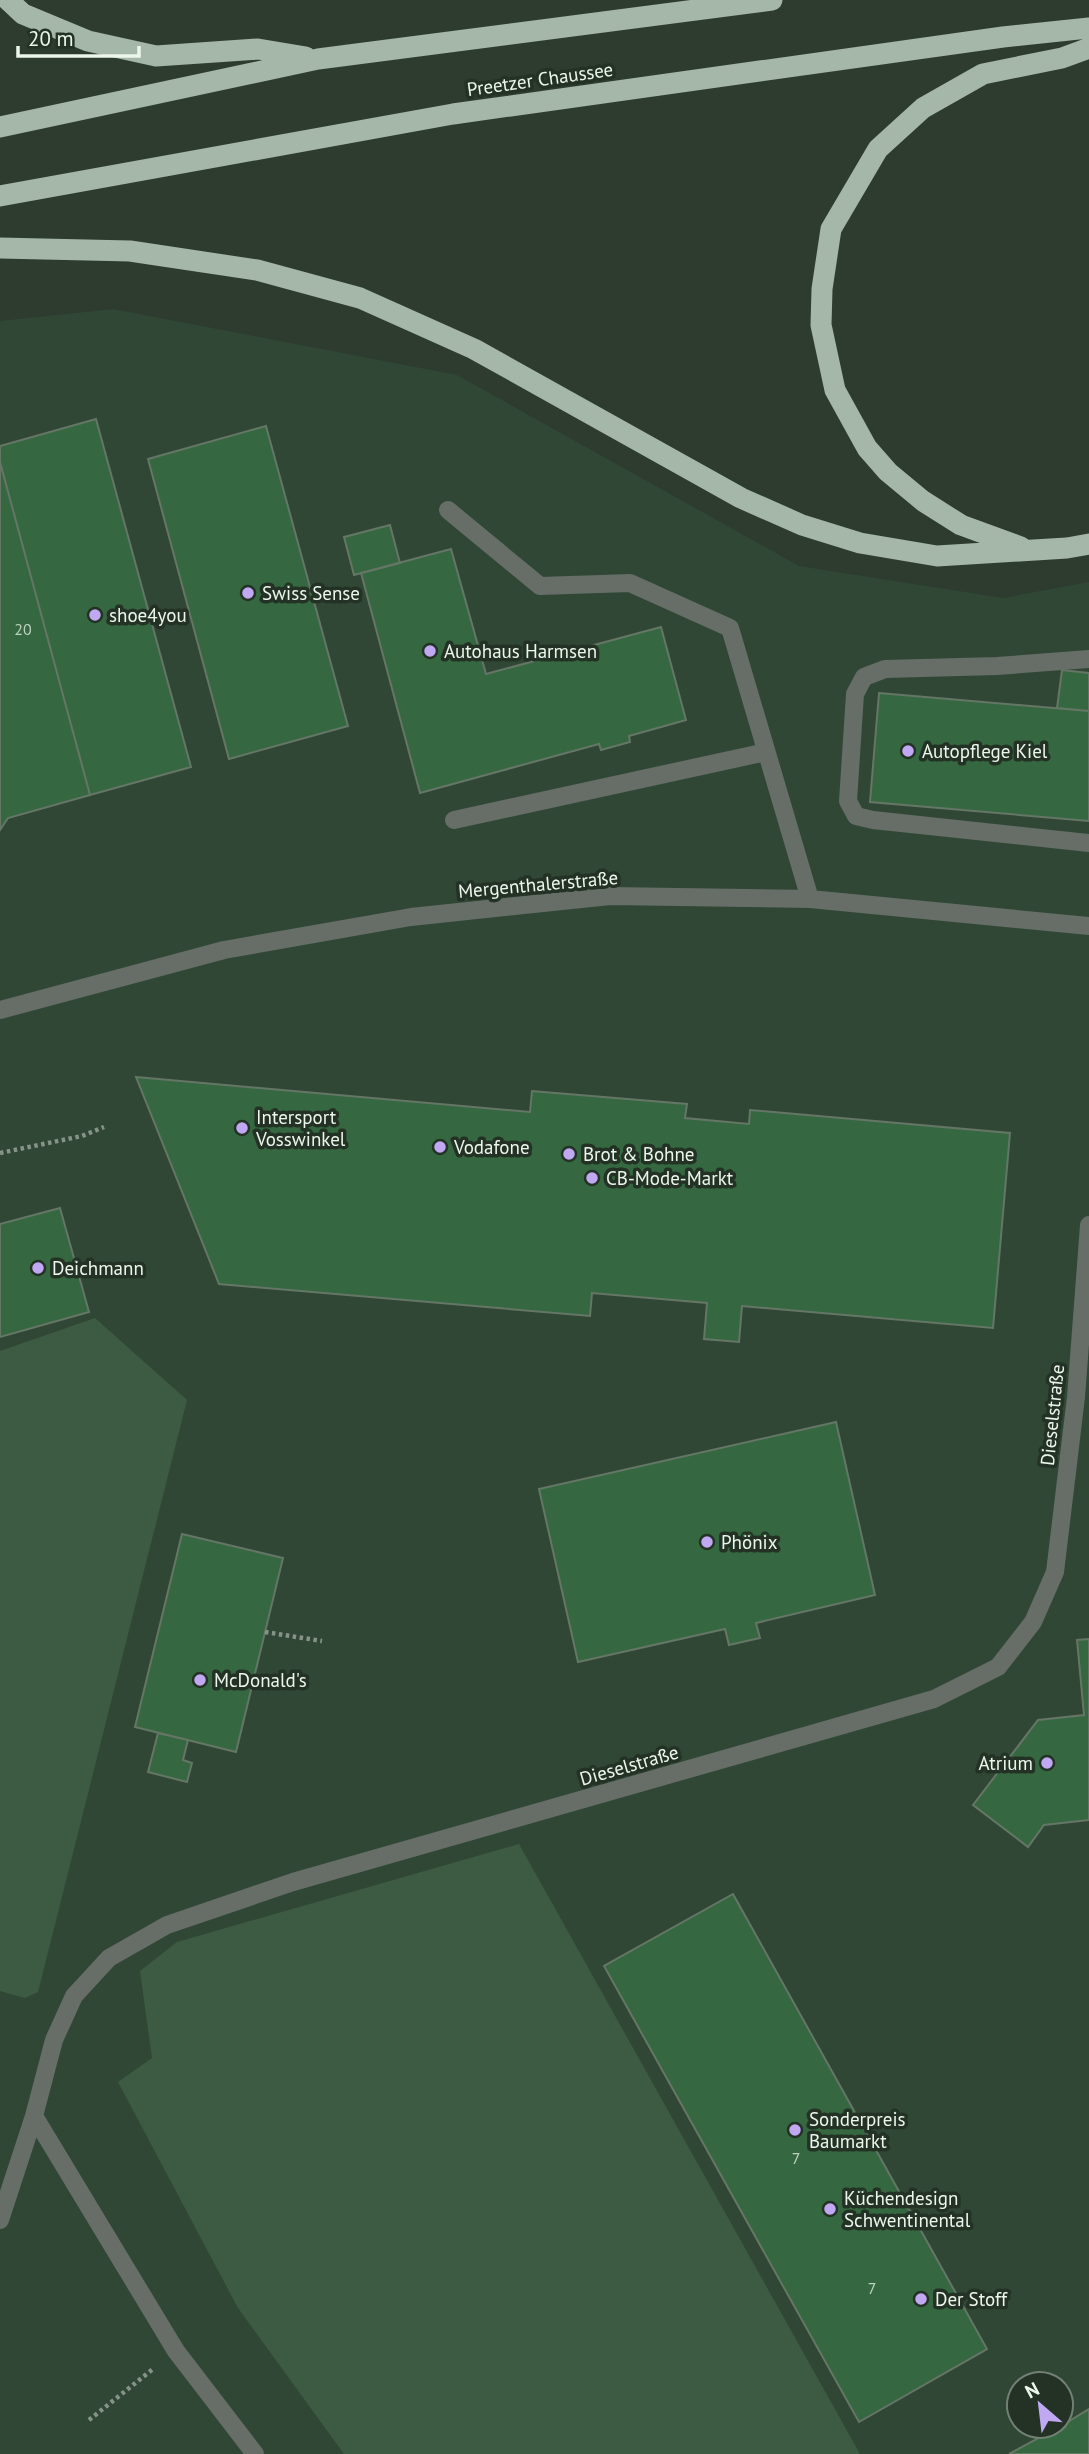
<svg xmlns="http://www.w3.org/2000/svg" width="1089" height="2454" font-family="'PT Sans',sans-serif">
<style>
.built{fill:#314735;fill-rule:evenodd}
.green{fill:#3d5b42}
.building{fill:#356840;stroke:#657667;stroke-width:2}
.lines{fill:none;stroke-linecap:round;stroke-linejoin:round}
.path{stroke:#869387;stroke-width:4.5;stroke-dasharray:3.5 3.5;stroke-linecap:butt}
.minor{stroke:#666e67;stroke-width:18}
.highway{stroke:#a5b7a8;stroke-width:21}
.poi-dot{fill:#c1a8f3;stroke:#233225;stroke-width:2.5}
.labels{text-anchor:middle;stroke-width:7;stroke-linejoin:round;paint-order:stroke}
.number-label{font-size:16px;fill:#bed2c2}
.street-label{font-size:19px;fill:#ecf6ed;stroke:#233225}
.poi-label{font-size:19px;fill:#ecf6ed;stroke:#233225;text-anchor:start}
</style>
<rect width="100%" height="100%" fill="#2d3c2f"/>
<path class="built" d="M113 309 457 375 799 566 1003 598 1089 582V2454H0V321ZM1019 2384H1061V2426H1019Z"/>
<path class="green" d="M95 1318 187 1400 38 1992 25 1998 0 1991V1351Z
M519 1844 860 2454H344L238 2308 118 2082 152 2058 140 1971 177 1942Z"/>
<path class="building" d="M96 419 191 767 90 795 0 462V446Z
M266 426 348 726 229 759 148 459Z
M0 462 90 795 8 818 0 830Z
M390 525 400 563 354 575 344 537Z
M451 549 486 674 661 627 686 720 629 736 630 742 601 750 599 744 420 793 361 573Z
M1062 670 1089 673V711L1057 708Z
M879 693 1089 711V821L870 802Z
M136 1077 530 1112 532 1091 687 1104 685 1118 749 1124 750 1110 1010 1133 993 1328 742 1306 739 1342 704 1339 707 1303 592 1293 590 1316 219 1284Z
M60 1208 89 1312 0 1337V1224Z
M836 1422 875 1595 756 1623 760 1638 729 1645 725 1629 578 1662 539 1489Z
M182 1534 283 1558 236 1752 135 1727Z
M1089 1639V1820L1044 1825 1028 1847 973 1805 1038 1720 1084 1715 1077 1640Z
M158 1733 188 1740 183 1760 192 1763 187 1782 148 1772Z
M733 1894 987 2349 859 2422 604 1966Z
M1089 2409V2454H1009L1061 2426Z"/>
<g class="lines">
<path class="path" d="M0 1153 82 1136 104 1127
M265 1632 322 1641
M89 2420 153 2369"/>
<path class="minor" d="M448 510 540 586 630 583 730 628 810 899
M1089 659 997 666 885 669 864 677 855 694 848 801 856 816 873 820 1089 843
M454 820 766 752
M0 1010 224 950 411 917 610 896 810 899 1089 926
M34 2116 176 2351 255 2454
M0 2220 34 2116 54 2040 74 1996 109 1958 167 1925 293 1882 934 1699 998 1667 1033 1622 1055 1572 1076 1397 1089 1225"/>
<path class="highway" d="M8 0 23 14 88 41 156 56 258 49 306 57
M0 127 318 59 772 0
M0 196 453 114 1003 37 1089 28
M0 248 130 251 257 270 360 298 474 349 741 498 802 525 860 543 937 556 1067 548 1089 544
M1021 547 961 525 923 501 888 472 867 448 835 390 821 325 822 289 831 229 878 149 923 108 983 74 1062 58 1089 48"/>
</g>
<g class="poi-dot">
<circle cx="248" cy="593" r="7"/>
<circle cx="95" cy="615" r="7"/>
<circle cx="430" cy="651" r="7"/>
<circle cx="908" cy="751" r="7"/>
<circle cx="242" cy="1128" r="7"/>
<circle cx="440" cy="1147" r="7"/>
<circle cx="569" cy="1154" r="7"/>
<circle cx="592" cy="1178" r="7"/>
<circle cx="38" cy="1268" r="7"/>
<circle cx="707" cy="1542" r="7"/>
<circle cx="200" cy="1680" r="7"/>
<circle cx="1047" cy="1763" r="7"/>
<circle cx="795" cy="2130" r="7"/>
<circle cx="830" cy="2209" r="7"/>
<circle cx="921" cy="2299" r="7"/>
</g>
<g class="labels">
<g class="number-label">
<text x="23" y="635">20</text>
<text x="796" y="2164">7</text>
<text x="872" y="2294">7</text>
</g>
<g class="street-label">
<text transform="translate(540 79) rotate(-8)" y="7">Preetzer Chaussee</text>
<text transform="translate(538 884) rotate(-5)" y="7">Mergenthalerstraße</text>
<text transform="translate(1052 1415) rotate(-84)" y="7">Dieselstraße</text>
<text transform="translate(629 1765) rotate(-16)" y="7">Dieselstraße</text>
</g>
<g class="poi-label">
<text x="262" y="600">Swiss Sense</text>
<text x="109" y="622">shoe4you</text>
<text x="444" y="658">Autohaus Harmsen</text>
<text x="922" y="758">Autopflege Kiel</text>
<text x="256" y="1124">Intersport<tspan x="256" dy="22">Vosswinkel</tspan></text>
<text x="454" y="1154">Vodafone</text>
<text x="583" y="1161">Brot &amp; Bohne</text>
<text x="606" y="1185">CB-Mode-Markt</text>
<text x="52" y="1275">Deichmann</text>
<text x="721" y="1549">Phönix</text>
<text x="214" y="1687">McDonald's</text>
<text x="1033" y="1770" text-anchor="end">Atrium</text>
<text x="809" y="2126">Sonderpreis<tspan x="809" dy="22">Baumarkt</tspan></text>
<text x="844" y="2205">Küchendesign<tspan x="844" dy="22">Schwentinental</tspan></text>
<text x="935" y="2306">Der Stoff</text>
</g>
</g>
<g transform="translate(1040 2405) rotate(332)"><circle r="33" fill="#233225" stroke="#738075" stroke-width="2"/>
<path d="M0-5L12 26L0 18L-12 26Z" fill="#c1a8f3"/>
<text y="-10" font-size="19" font-weight="bold" text-anchor="middle" fill="#ecf6ed">N</text>
</g>
<path d="M18 46v10h121v-10" fill="none" stroke="#ecf6ed" stroke-width="3.5"/>
<text x="28" y="46" font-size="21" fill="#ecf6ed" stroke="#233225" stroke-width="5" paint-order="stroke">20 m</text>
</svg>
